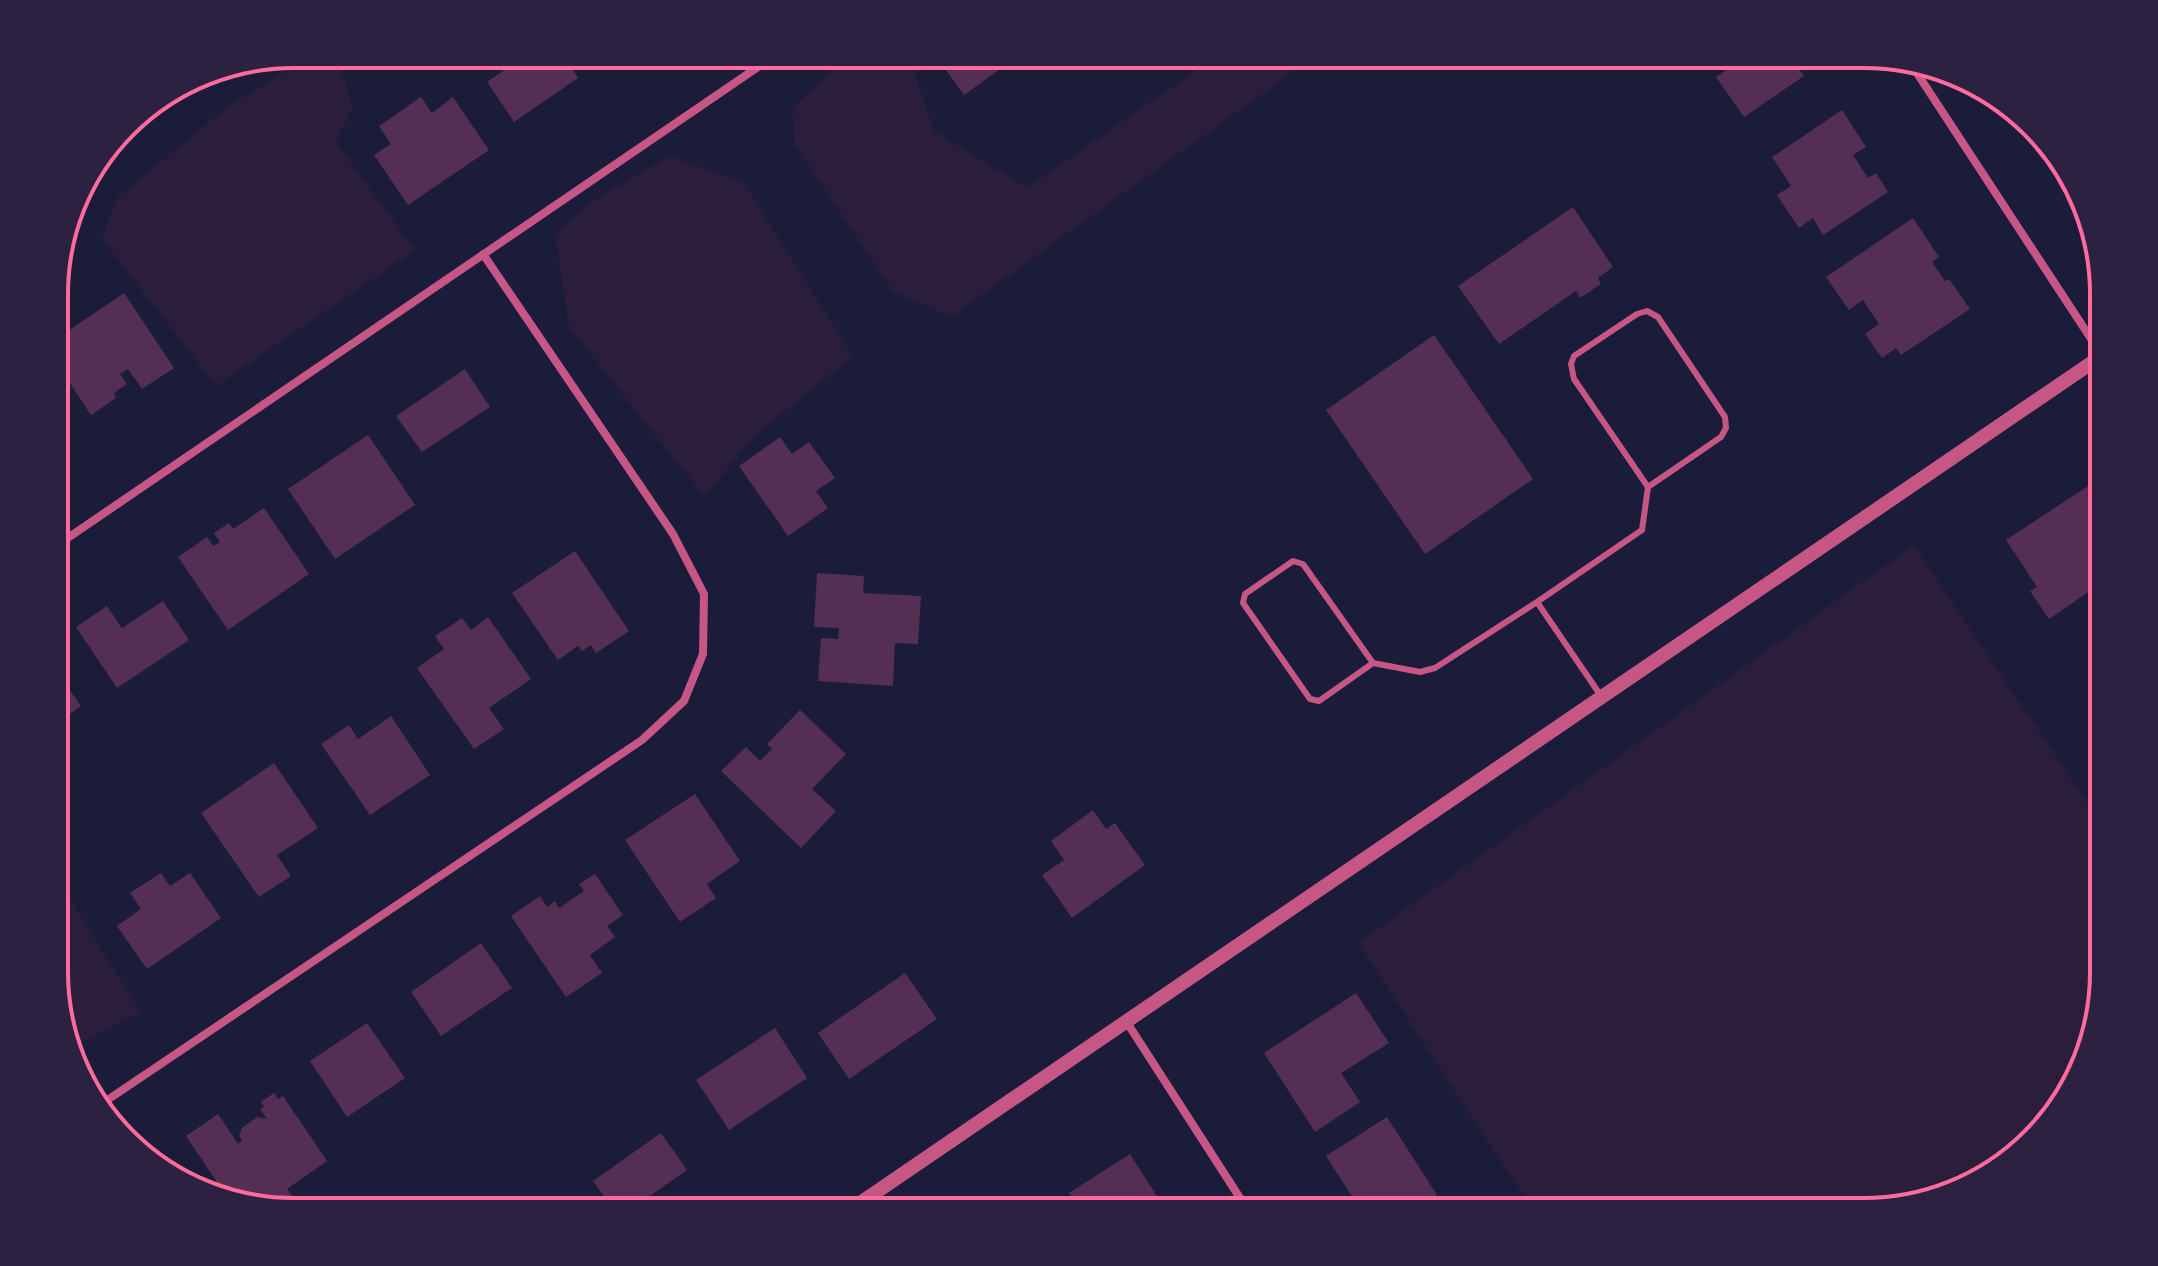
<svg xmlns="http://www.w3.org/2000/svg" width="2158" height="1266" font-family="Helvetica,sans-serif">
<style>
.green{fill:#2a1e3b}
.building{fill:#542f53}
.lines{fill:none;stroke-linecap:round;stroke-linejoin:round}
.service{stroke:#c65784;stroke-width:6}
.minor{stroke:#c65784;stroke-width:8}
.tertiary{stroke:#c65784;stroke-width:14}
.rim{fill:none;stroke:#ff6b9d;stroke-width:4}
</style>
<rect width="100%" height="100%" fill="#1b1b3a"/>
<path class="green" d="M315 54H336L353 107 336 142 415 250 216 386 102 239 117 198 228 106Z
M850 54H908L934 131 1027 188 1219 54H1318L951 317 892 290 795 144 792 108Z
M669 156 744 183 853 356 751 439 706 496 681 468 569 327 555 233 596 199Z
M1914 545 2103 826 2104 987 2072 1092 1984 1180 1879 1212H1534L1358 943Z
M56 877 141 1012 73 1047 56 1003Z"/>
<path class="building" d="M528 54H563L578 78 514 122 487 82Z
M940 54H1021L964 95 936 56Z
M1733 54H1789L1804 76 1744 117 1716 77 1738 62Z
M421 97 432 113 453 97 489 150 408 205 374 155 391 144 379 126Z
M1842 110 1866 147 1853 155 1868 178 1876 173 1888 192 1823 235 1813 218 1799 228 1777 195 1791 186 1772 157Z
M1573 207 1613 267 1598 278 1601 284 1580 298 1576 291 1499 344 1458 286Z
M1913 218 1939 257 1932 262 1945 281 1949 279 1970 309 1901 355 1896 348 1882 358 1865 334 1879 324 1863 300 1849 310 1826 277Z
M124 293 174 368 142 389 128 369 120 374 127 384 114 393 116 398 91 415 56 362V339Z
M1434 335 1533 479 1425 554 1326 410Z
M465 369 490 407 422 452 396 416Z
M368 435 415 505 335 559 288 489Z
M780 437 792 454 809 442 835 478 816 491 828 508 788 536 739 466Z
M2088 486 2103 510V582L2049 619 2030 591 2037 587 2006 540Z
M264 508 309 574 228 630 178 557 207 537 213 546 220 542 214 533 229 523 233 529Z
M575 551 629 631 596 653 591 645 582 651 578 646 558 660 512 593Z
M817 573 864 576 863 593 921 596 918 644 895 643 893 686 818 681 821 638 838 639 839 628 814 627Z
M163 601 189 640 117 688 76 627 107 606 122 628Z
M488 617 531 679 489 708 504 729 474 749 417 668 444 649 435 636 462 618 471 630Z
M56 670 81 706 56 724Z
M800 710 846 754 812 789 836 811 801 848 721 771 746 747 760 761 772 749 767 744Z
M391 716 430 775 370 815 321 744 349 725 358 739Z
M274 763 318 828 277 855 291 876 259 897 201 813Z
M695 794 740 861 707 884 716 898 680 922 625 840Z
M1093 810 1106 829 1115 823 1145 865 1072 918 1042 875 1064 860 1051 841Z
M161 873 170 886 190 873 221 918 147 969 117 926 141 909 130 893Z
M595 874 623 915 607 926 615 937 590 955 602 973 566 997 511 916 540 896 547 907 555 901 559 908 584 891 579 884Z
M481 943 512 988 441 1036 411 992Z
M905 973 937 1019 849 1079 818 1033Z
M1356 993 1389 1043 1341 1073 1360 1102 1315 1132 1264 1053Z
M367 1023 405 1078 347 1117 310 1061Z
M775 1028 807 1078 729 1130 696 1080Z
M274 1093 278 1099 283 1096 327 1161 287 1189 294 1198 279 1208 225 1194 186 1136 218 1114 238 1144 242 1140 239 1136 242 1128 257 1117 267 1119 260 1109 264 1107 261 1102Z
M1387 1117 1437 1195 1410 1212H1362L1326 1156Z
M661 1133 687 1170 627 1212H615L593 1181Z
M1130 1154 1167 1212H1081L1069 1193Z"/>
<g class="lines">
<path class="service" d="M1373 663 1319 701 1310 699 1243 603 1245 594 1293 561 1303 564 1373 663 1420 672 1435 668 1537 602
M1601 696 1537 602 1642 530 1648 487 1721 437 1726 428 1725 417 1658 317 1647 311 1637 314 1574 356 1571 364 1574 379 1648 487"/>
<path class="minor" d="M1913 67 2103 357
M56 546 777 54
M1126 1021 1249 1212
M97 1107 642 740 684 701 703 654 704 594 673 534 483 254"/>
<path class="tertiary" d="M847 1212 2103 355"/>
</g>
<path d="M0 0H2158V1266H0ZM294 68H1864A226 226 0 0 1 2090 294V972A226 226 0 0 1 1864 1198H294A226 226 0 0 1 68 972V294A226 226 0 0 1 294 68Z" fill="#2d2142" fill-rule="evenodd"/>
<path class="rim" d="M294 68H1864A226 226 0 0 1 2090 294V972A226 226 0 0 1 1864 1198H294A226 226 0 0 1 68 972V294A226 226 0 0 1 294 68Z"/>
</svg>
